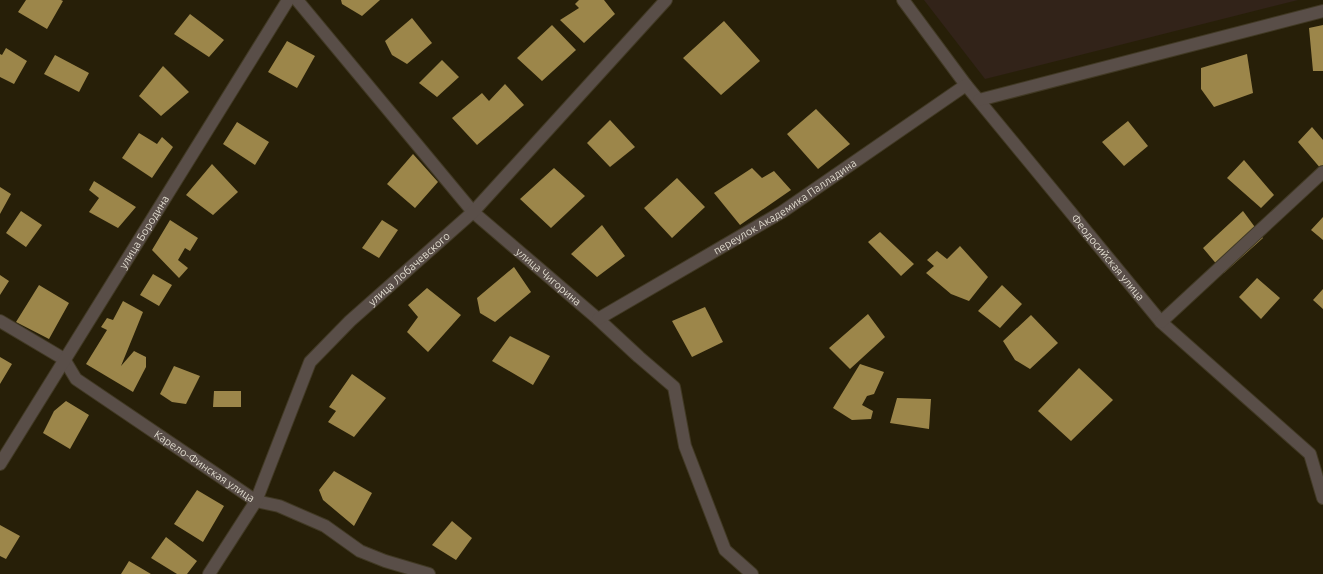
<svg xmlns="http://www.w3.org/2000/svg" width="1323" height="574" font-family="Ubuntu,sans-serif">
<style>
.education{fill:#322319}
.building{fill:#9c864a}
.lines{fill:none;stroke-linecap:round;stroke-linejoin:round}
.minor-casing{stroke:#413924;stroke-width:14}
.minor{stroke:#594e48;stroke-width:12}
.labels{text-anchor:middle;stroke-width:4;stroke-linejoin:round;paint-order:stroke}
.street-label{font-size:11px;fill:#dfdacd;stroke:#0c0902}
</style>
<rect width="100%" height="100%" fill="#271f08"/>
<path class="education" d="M924 0H1298L985 79Z"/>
<path class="building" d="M26 0H61L63 1 47 29 18 12Z
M341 0H380L362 16 342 4Z
M579 0H604L615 14 584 43 560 20 579 8 575 4Z
M190 14 224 40 209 57 174 34Z
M412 18 432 43 407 64 392 55 385 41Z
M724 21 760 61 721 95 683 58Z
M552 25 576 50 542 81 517 58Z
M1323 25V71H1313L1309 28Z
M287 41 315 56 297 88 268 72Z
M6 48 27 61 14 84 0 77V54L2 55Z
M1247 54 1253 93 1214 107 1201 89V68Z
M55 55 89 73 79 92 44 74Z
M442 60 459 77 437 97 419 83Z
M163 66 189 92 161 116 139 96Z
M505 84 524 105 477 145 452 118 482 93 489 101Z
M816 109 850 144 818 169 787 134Z
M610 120 635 147 610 167 587 143Z
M1128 121 1148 146 1124 166 1102 142Z
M237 122 269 142 255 165 223 144Z
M1312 127 1323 140V169L1322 170 1298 142Z
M139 133 157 144 162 137 173 147 152 178 122 158Z
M413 154 438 182 415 208 387 184Z
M1244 160 1274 195 1261 208 1227 178Z
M212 164 238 192 213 215 186 195Z
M554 168 585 196 551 228 520 199Z
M752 168 762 178 774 171 791 190 740 225 714 193Z
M677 178 705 207 672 238 644 208Z
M94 181 136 207 118 228 89 212 99 198 89 190Z
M0 187 11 194 0 214Z
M21 211 42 225 26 247 6 233Z
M1243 211 1263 238 1224 273 1203 248Z
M1323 217V240L1311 230Z
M170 220 198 238 190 251 185 248 178 260 188 268 179 278 152 250Z
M382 220 398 230 379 258 362 248Z
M602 225 625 256 597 277 571 254Z
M880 232 914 264 901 276 868 242Z
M960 246 988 277 969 301 951 294 926 273 934 266 927 260 937 251 947 259Z
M514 267 531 292 495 322 480 313 477 298Z
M153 274 172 285 159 306 140 295Z
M0 275 9 281 0 295Z
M1257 278 1280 298 1261 319 1239 297Z
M39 285 69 303 49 339 16 322Z
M1002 285 1022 304 1000 328 978 311Z
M427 288 461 315 428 352 407 332 418 317 408 305Z
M1323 289V309L1313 300Z
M123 301 143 312 121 366 134 351 146 357V367L133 392 86 364 107 330 101 327 107 318 113 320Z
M705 307 723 342 692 357 672 321Z
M868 314 885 337 850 369 829 348Z
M1031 315 1058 343 1030 369 1015 360 1003 341Z
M510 336 550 356 533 385 492 361Z
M0 357 12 364 0 384Z
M860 364 884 372 874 394 867 396 862 405 873 411 871 419 852 420 833 408Z
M174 366 200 376 186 404 172 402 160 394Z
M1079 368 1113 400 1071 441 1038 411Z
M352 374 386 398 354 437 328 422 336 411 329 407Z
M214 391H241V407H213Z
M897 398 931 399 929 429 890 423Z
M66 401 89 415 70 449 43 433 54 411Z
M334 471 372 493 354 526 323 500 319 490Z
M197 490 224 506 203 542 174 524Z
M452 521 472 538 456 560 432 545Z
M0 525 20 536 6 559 0 556Z
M166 537 197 561 187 574H177L151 558Z
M129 561 151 574H121Z"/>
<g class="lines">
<defs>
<g id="minor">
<path id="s1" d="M297 0 473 212 598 319 639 357 674 387 685 446 725 550 752 574"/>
<path id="s2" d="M903 0 966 85 1161 322 1310 454 1323 498"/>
<path d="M979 100 1323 11"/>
<path id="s3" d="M598 319 782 212 966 85"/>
<path id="s4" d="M0 321 64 359 76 379 256 501 279 506 325 526 360 551 385 561 429 574"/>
<path d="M1161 322 1323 172"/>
<path id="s5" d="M0 464 288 0"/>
<path id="s6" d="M209 574 256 501 310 362 350 321 473 212 666 0"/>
</g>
</defs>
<use href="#minor" class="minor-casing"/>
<use href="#minor" class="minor"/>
</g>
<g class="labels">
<g class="street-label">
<text dy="4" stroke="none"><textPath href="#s3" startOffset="218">переулок Академика Палладина</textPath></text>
<text dy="4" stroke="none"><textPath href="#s5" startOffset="273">улица Бородина</textPath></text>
<text dy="4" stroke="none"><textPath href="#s2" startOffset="329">Феодосийская улица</textPath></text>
<text dy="4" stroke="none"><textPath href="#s6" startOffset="372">улица Лобачевского</textPath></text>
<text dy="4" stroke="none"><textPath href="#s1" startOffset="375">улица Чигорина</textPath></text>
<text dy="4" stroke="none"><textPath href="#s4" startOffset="253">Карело-Финская улица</textPath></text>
</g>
</g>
</svg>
